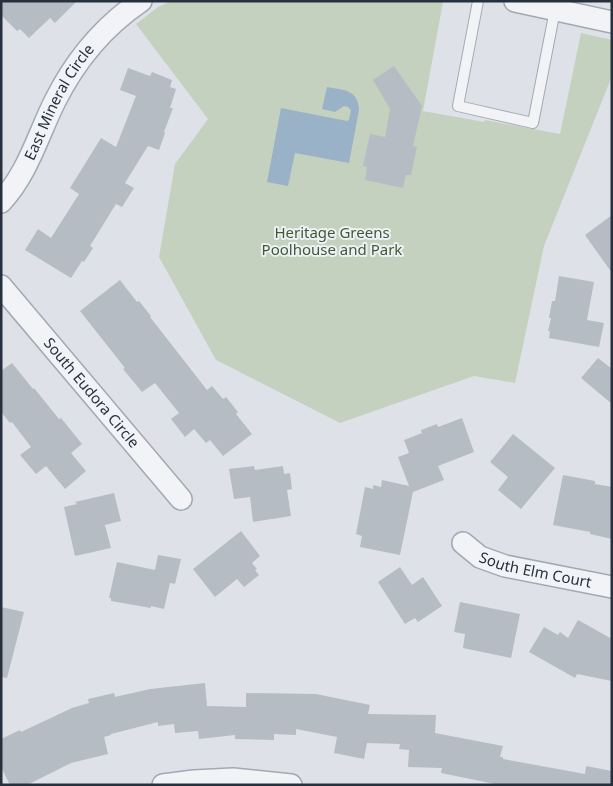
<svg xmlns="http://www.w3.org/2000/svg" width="613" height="786" font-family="'Noto Sans',sans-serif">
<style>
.green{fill:#c5d1bf}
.water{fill:#99b2c8}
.building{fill:#b5bcc4}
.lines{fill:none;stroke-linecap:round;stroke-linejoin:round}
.service-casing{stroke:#a3a9b2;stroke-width:12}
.minor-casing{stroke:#a3a9b2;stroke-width:24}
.service{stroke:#f1f3f6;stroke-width:10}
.minor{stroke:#f1f3f6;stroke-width:21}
.labels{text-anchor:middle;stroke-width:4;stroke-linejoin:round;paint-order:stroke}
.street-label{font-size:15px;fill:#27313e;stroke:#edf1f5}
.park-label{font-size:15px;fill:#3e5a35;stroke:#edf1f5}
</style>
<rect width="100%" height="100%" fill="#dee2e8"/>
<path class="green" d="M171 1 443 2 423 111 484 122 485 120 560 134 581 33 612 40V76L544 246 515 383 474 376 340 423 216 360 159 257 175 164 208 119 136 24 158 7Z"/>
<path class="water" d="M327 87C343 90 358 89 359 110L349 163 295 153 288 186 267 182 281 108 347 121 349 120 351 110 348 107 344 106 335 112 322 109Z"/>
<path class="building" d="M1 1H77L55 23 50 18 29 38 20 29 17 31 1 15Z
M394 66 422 106 413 146 417 147 411 175H406L403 188 365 180 367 167 363 166 370 134 385 137 390 109 373 80Z
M128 68 150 76 152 72 172 80 170 87 176 89 170 108H173L164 132 165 133 159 150 148 146 125 183 134 188 122 207 116 204 90 246 93 248 84 262 82 261 71 278 25 250 38 229 51 238 79 194 70 188 101 138 116 147 136 96 120 90Z
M612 215V273L585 235Z
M559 276 594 282 587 320 604 323 599 347 549 338 550 331H548L551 318H549L552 301H555Z
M120 280 137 302 139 301 151 316 150 317 207 390 212 386 223 399 226 397 238 412 236 414 252 434 223 456 210 440 206 443 194 429 185 437 171 419 179 413 155 383 142 392 123 369 125 368 80 311Z
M598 358 612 369V404L581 378Z
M12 363 33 389 34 388 59 419 61 418 82 444 71 453 86 471 65 489 46 466 36 474 20 455 31 447 12 422 10 423 1 412V371Z
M462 418 474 452 438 466 444 480 413 492 400 555 360 547 362 536 356 534 365 487 373 489V485L381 487 382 480 409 486 398 457 409 453 404 440 422 433 421 430 437 424 438 427Z
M513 434 555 468 521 509 498 490 508 477 490 462Z
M254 466 255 470 283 466 284 474 290 473 292 489 287 490 291 516 253 522 250 497 234 499 229 469Z
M563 475 595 481V484L612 487V539L590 534V532L553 525Z
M114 493 121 521 105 525 111 548 75 556 64 507 77 504 75 502Z
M241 531 260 556 252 563 257 569 255 570 259 575 244 587 237 579 215 597 193 569Z
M158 555 181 559 175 584 170 583 164 609 151 606V608L111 601V598H109L117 562 155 570Z
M400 567 412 585 423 577 442 606 418 622 415 618 405 624 378 582Z
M460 602 520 614 511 658 463 648 465 634 454 632Z
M1 607 24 612 7 678 1 677Z
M578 620 612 639V681L577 674 575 678 529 652 544 627 558 635 560 632 568 638Z
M205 683 207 706 246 707V693L316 694 370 705 368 714 436 715 435 733 503 746 500 757H503V759L585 774 586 766 612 771V785H500L441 773 442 768 408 767 409 750 399 749 400 744 367 743 364 759 334 753 337 737 296 729V735L274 734V740L235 739V735L199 739 198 731 175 733 174 724 158 726V722L111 734V735L104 737 108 754 71 763 27 785H10L1 767V739L20 730 21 732 72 708 89 703 88 699 114 693 115 697 150 689Z"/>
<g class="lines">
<defs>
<path id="service" d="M478 1 458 106 533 123 555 10"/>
<g id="minor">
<path d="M515 1 612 22"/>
<path id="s1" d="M1 202C28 173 38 135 55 101 75 61 104 26 141 1"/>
<path id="s2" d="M1 286 181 499"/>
<path id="s3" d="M463 543 480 557 505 566 612 587"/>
<path d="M163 785 194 781 233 779 291 785"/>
</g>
</defs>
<use href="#service" class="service-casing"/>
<use href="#minor" class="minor-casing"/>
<use href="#service" class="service"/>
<use href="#minor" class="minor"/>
</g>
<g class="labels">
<g class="street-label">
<text dy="5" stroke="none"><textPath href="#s1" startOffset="116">East Mineral Circle</textPath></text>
<text dy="5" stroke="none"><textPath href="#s2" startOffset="140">South Eudora Circle</textPath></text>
<text dy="5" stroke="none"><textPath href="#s3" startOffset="79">South Elm Court</textPath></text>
</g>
<g class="park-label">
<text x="332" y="238">Heritage Greens<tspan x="332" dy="17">Poolhouse and Park</tspan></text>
</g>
</g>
<rect width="613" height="786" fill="none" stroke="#27313e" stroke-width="5"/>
</svg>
